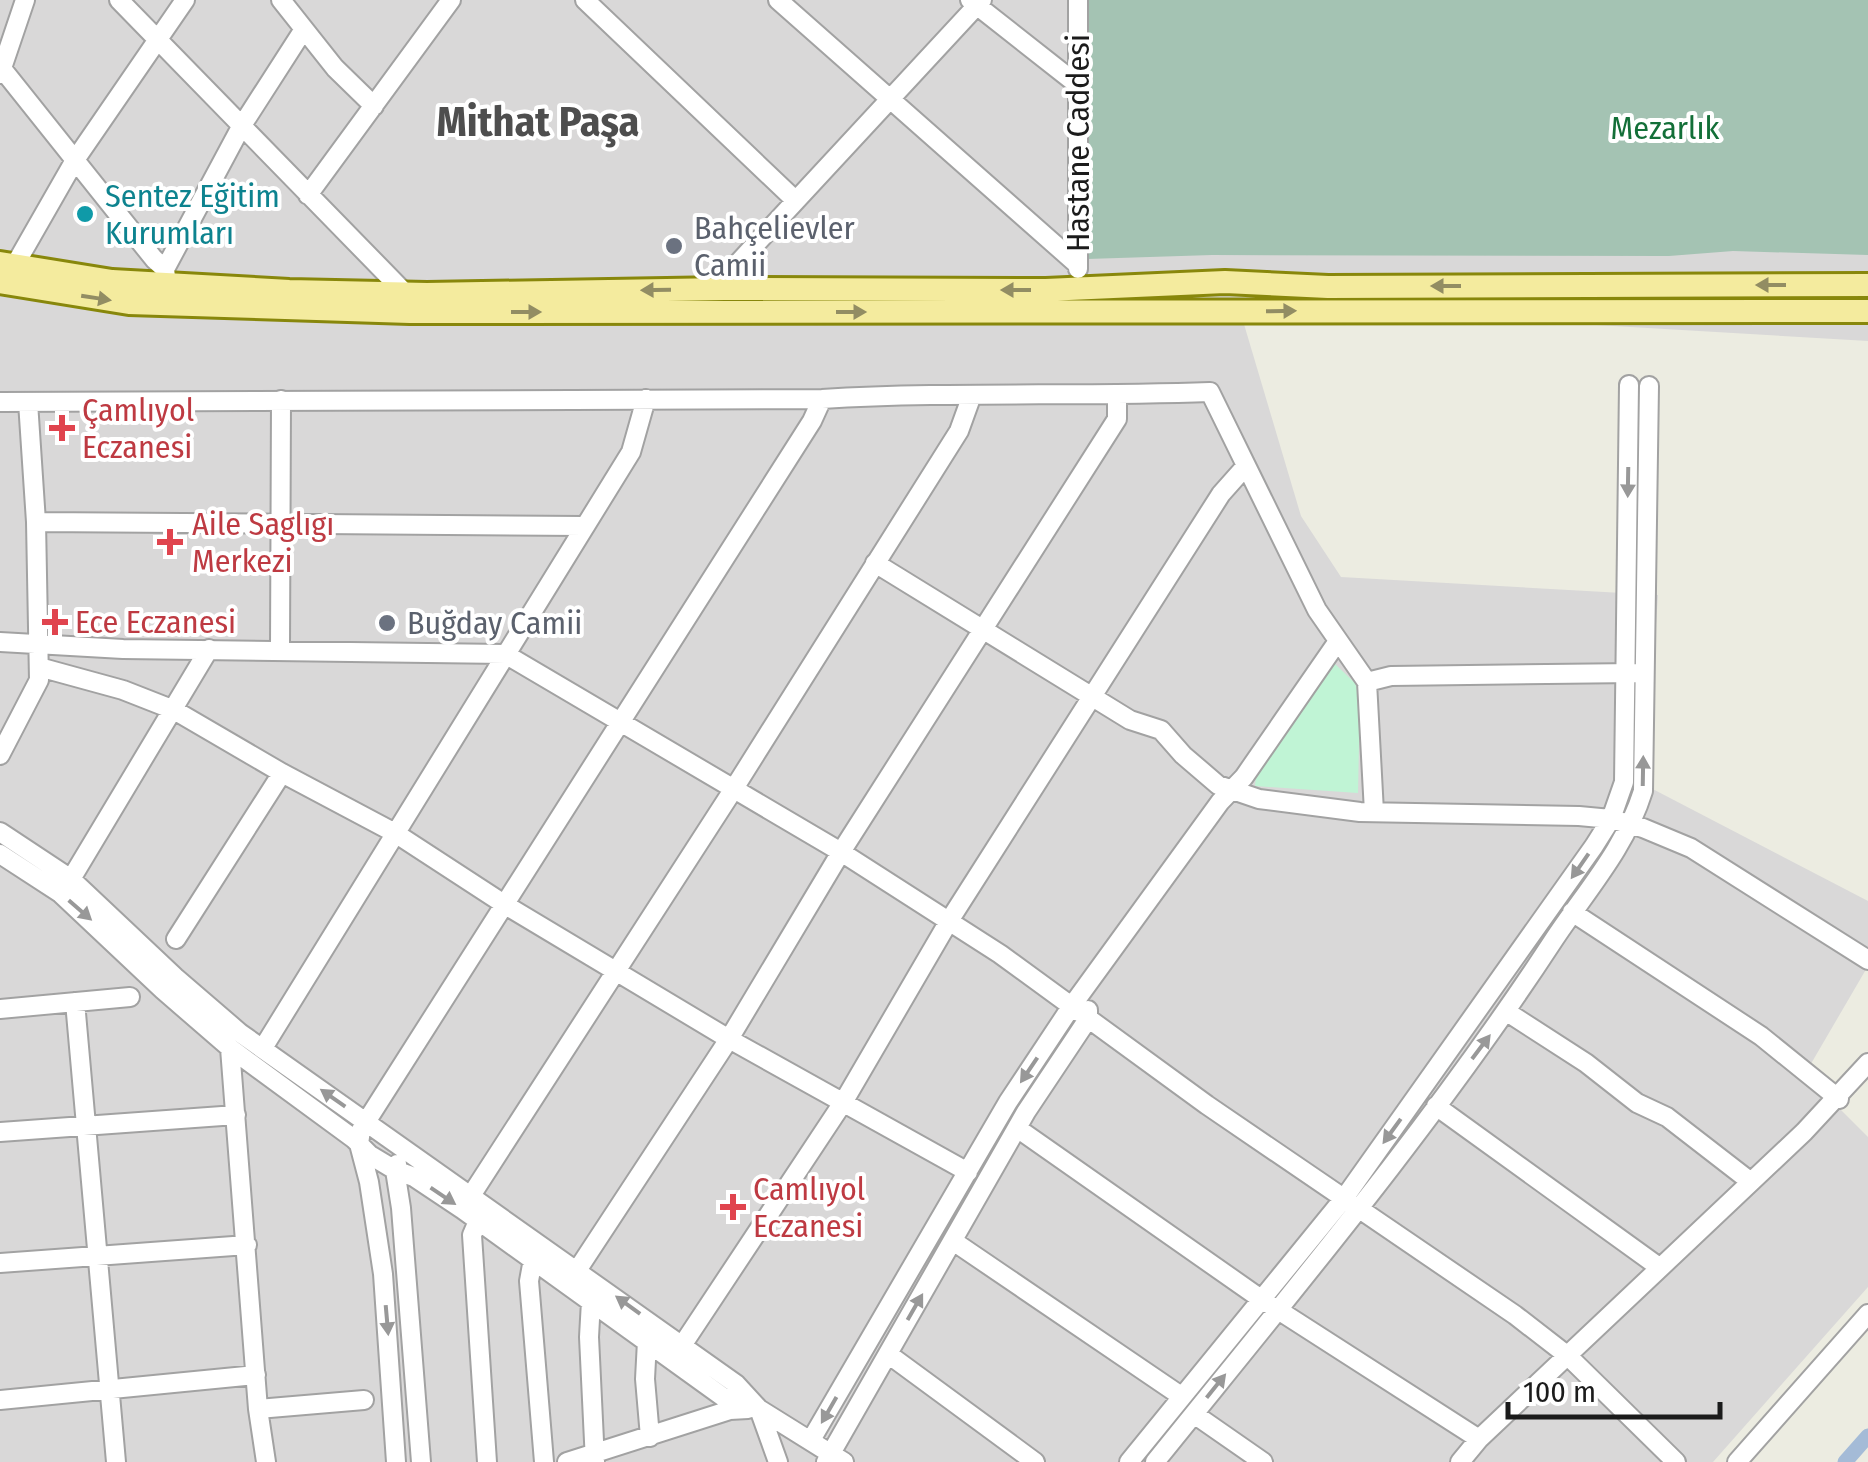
<svg xmlns="http://www.w3.org/2000/svg" width="1868" height="1462" font-family="'Fira Sans Condensed',sans-serif">
<style>
.residential{fill:#d9d8d8}
.cemetery{fill:#a4c3b3}
.park{fill:#c0f4d5}
.lines{fill:none;stroke-linecap:round;stroke-linejoin:round}
.canal{stroke:#a4bbd7;stroke-width:15}
.minor-casing{stroke:#a2a2a2;stroke-width:22}
.major-casing{stroke:#88870b;stroke-width:28}
.minor{stroke:#fff;stroke-width:18}
.major{stroke:#f4eb9e;stroke-width:22}
.oneway{fill:#928d63}
.oneway2{fill:#989898}
.culture-dot{fill:#0f9aa8;stroke:#fff;stroke-width:4}
.worship-dot{fill:#6b7280;stroke:#fff;stroke-width:4}
.health-dot{fill:#e0444e;stroke:#fff;stroke-width:4}
.labels{text-anchor:middle;stroke-width:8;stroke-linejoin:round;paint-order:stroke}
.park-label{font-size:32px;fill:#136f38;stroke:#fff}
.street-label{font-size:32px;fill:#1b1b1b;stroke:#fff}
.culture-label{font-size:32px;fill:#0d838f;stroke:#fff;text-anchor:start}
.worship-label{font-size:32px;fill:#5b616d;stroke:#fff;text-anchor:start}
.health-label{font-size:32px;fill:#be3a42;stroke:#fff;text-anchor:start}
.district-label{font-size:42px;font-weight:bold;fill:#4e4e4e;stroke:#fff}
</style>
<rect width="100%" height="100%" fill="#ecece1"/>
<path class="residential" d="M0 0H1868V341L1238 304 1301 516 1341 577 1658 595 1645 785 1868 901V966L1805 1074 1868 1137V1287L1713 1462H0Z"/>
<path class="cemetery" d="M1089 0H1868V255L1733 251 1669 256 1212 255 1087 259Z"/>
<path class="park" d="M1335 664 1355 683 1360 695 1358 793 1255 786 1256 776Z"/>
<g class="lines">
<path class="canal" d="M1845 1462 1868 1436"/>
<defs>
<path id="minor" d="M119 0 406 294
M281 0 335 68 374 106
M585 0 795 200
M778 0 1078 265
M970 0 1078 85
M0 66 154 259 165 269 167 285
M0 74 25 0
M308 195 451 0
M15 265 75 160 185 0
M165 269 241 127 304 29
M1078 269V0
M724 289 739 262 982 0
M0 402 822 399C951 391 1080 397 1210 392L1317 610 1367 682 1374 812
M36 522 583 526
M875 563 1130 720 1161 730 1183 755 1218 785 1259 799 1360 812 1579 816 1611 819 1643 828 1691 848 1868 960
M0 642 123 649 505 654 841 852 1000 954 1207 1105 1515 1315 1568 1356 1676 1462
M280 650 281 400
M39 667 123 690 174 710 282 773 395 833 507 906 729 1039 968 1172
M1367 682 1391 676 1636 673
M0 755 39 680 36 522 28 402
M0 832 71 879 175 977 240 1033 736 1384 759 1409 778 1462
M0 854 60 893 163 990 230 1048 354 1139 370 1155 395 1170 414 1177 462 1209 723 1397 759 1409 844 1462
M71 879 209 649
M1572 912 1761 1036 1839 1099
M176 939 282 773
M75 1002 116 1462
M0 1009 130 997
M1507 1012 1586 1063 1637 1103 1667 1117 1751 1182
M230 1048 258 1409 266 1462
M263 1048 631 452 646 399
M1436 1106 1659 1267
M1017 1128 1261 1299 1479 1439
M0 1132 236 1115
M397 1164 395 1170 401 1208 421 1462
M472 1194 733 790 959 431 972 395
M478 1221 472 1235 487 1462
M953 1241 1181 1396
M533 1259 529 1281 544 1462
M0 1263 247 1245
M578 1269 729 1039 841 852 1117 419V396
M591 1301 589 1337 595 1462
M647 1341 645 1379 650 1437
M683 1344 844 1101 949 921 1221 494 1245 467
M888 1354 1035 1462
M0 1400 256 1375
M258 1409 364 1400
M1194 1414 1263 1462
M811 1440 1008 1102 1071 1007 1220 802 1244 777 1338 641
M396 1462 383 1274 369 1182 359 1144 361 1130 812 421 822 399
M567 1462 730 1410 748 1409
M826 1462 1026 1112 1088 1019V1010
M1129 1462 1345 1197 1594 846 1611 819 1624 782 1629 385
M1155 1462C1292 1292 1434 1123 1553 941 1586 891 1625 849 1643 791L1649 386
M1460 1462 1479 1439 1804 1132 1868 1063
M1737 1462 1868 1314"/>
<path id="major" d="M0 263 112 281 289 291 427 294 724 289 1046 290 1225 282 1328 287 1868 285
M0 282 129 303 410 312 1868 311"/>
</defs>
<use href="#minor" class="minor-casing"/>
<use href="#major" class="major-casing"/>
<use href="#minor" class="minor"/>
<use href="#major" class="major"/>
</g>
<defs><path id="oneway-solid" d="M-6-.8H1V-3.2L6.5 0L1 3.2V.8H-6Z" transform="scale(2.5)"/></defs>
<g class="oneway">
<use href="#oneway-solid" transform="translate(1771 285) rotate(180)"/>
<use href="#oneway-solid" transform="translate(1446 286) rotate(180)"/>
<use href="#oneway-solid" transform="translate(656 290) rotate(179)"/>
<use href="#oneway-solid" transform="translate(1016 290) rotate(-180)"/>
<use href="#oneway-solid" transform="translate(96 298) rotate(9)"/>
<use href="#oneway-solid" transform="translate(1281 311) rotate(-1)"/>
<use href="#oneway-solid" transform="translate(526 312)"/>
<use href="#oneway-solid" transform="translate(851 312)"/>
</g>
<g class="oneway2">
<use href="#oneway-solid" transform="translate(1628 482) rotate(91)"/>
<use href="#oneway-solid" transform="translate(1643 771) rotate(-89)"/>
<use href="#oneway-solid" transform="translate(1580 866) rotate(125)"/>
<use href="#oneway-solid" transform="translate(80 910) rotate(41)"/>
<use href="#oneway-solid" transform="translate(1481 1047) rotate(-53)"/>
<use href="#oneway-solid" transform="translate(1029 1070) rotate(124)"/>
<use href="#oneway-solid" transform="translate(333 1098) rotate(-145)"/>
<use href="#oneway-solid" transform="translate(1392 1131) rotate(126)"/>
<use href="#oneway-solid" transform="translate(443 1196) rotate(34)"/>
<use href="#oneway-solid" transform="translate(628 1305) rotate(-144)"/>
<use href="#oneway-solid" transform="translate(915 1307) rotate(-60)"/>
<use href="#oneway-solid" transform="translate(387 1320) rotate(85)"/>
<use href="#oneway-solid" transform="translate(1216 1386) rotate(-51)"/>
<use href="#oneway-solid" transform="translate(829 1410) rotate(120)"/>
</g>
<circle class="culture-dot" cx="85" cy="214" r="10"/>
<g class="worship-dot">
<circle cx="674" cy="246" r="10"/>
<circle cx="387" cy="623" r="10"/>
</g>
<g class="health-dot">
<path d="M57 413h10v10h10v10h-10v10h-10v-10h-10v-10h10z"/>
<path d="M165 527h10v10h10v10h-10v10h-10v-10h-10v-10h10z"/>
<path d="M50 607h10v10h10v10h-10v10h-10v-10h-10v-10h10z"/>
<path d="M728 1192h10v10h10v10h-10v10h-10v-10h-10v-10h10z"/>
</g>
<g class="labels">
<g class="park-label">
<text x="1665" y="139">Mezarlık</text>
</g>
<g class="street-label">
<text transform="translate(1078 143) rotate(-90)" y="11">Hastane Caddesi</text>
</g>
<g class="culture-label">
<text x="105" y="207">Sentez Eğitim<tspan x="105" dy="37">Kurumları</tspan></text>
</g>
<g class="worship-label">
<text x="694" y="239">Bahçelievler<tspan x="694" dy="37">Camii</tspan></text>
<text x="407" y="634">Buğday Camii</text>
</g>
<g class="health-label">
<text x="82" y="421">Çamlıyol<tspan x="82" dy="37">Eczanesi</tspan></text>
<text x="192" y="535">Aile Saglıgı<tspan x="192" dy="37">Merkezi</tspan></text>
<text x="75" y="633">Ece Eczanesi</text>
<text x="753" y="1200">Camlıyol<tspan x="753" dy="37">Eczanesi</tspan></text>
</g>
<g class="district-label">
<text x="538" y="136">Mithat Paşa</text>
</g>
</g>
<path d="M1508 1402v15h212v-15" fill="none" stroke="#1b1b1b" stroke-width="5"/>
<text x="1523" y="1402" font-size="30" fill="#1b1b1b" stroke="#ffffff" stroke-width="8" paint-order="stroke">100 m</text>
</svg>
